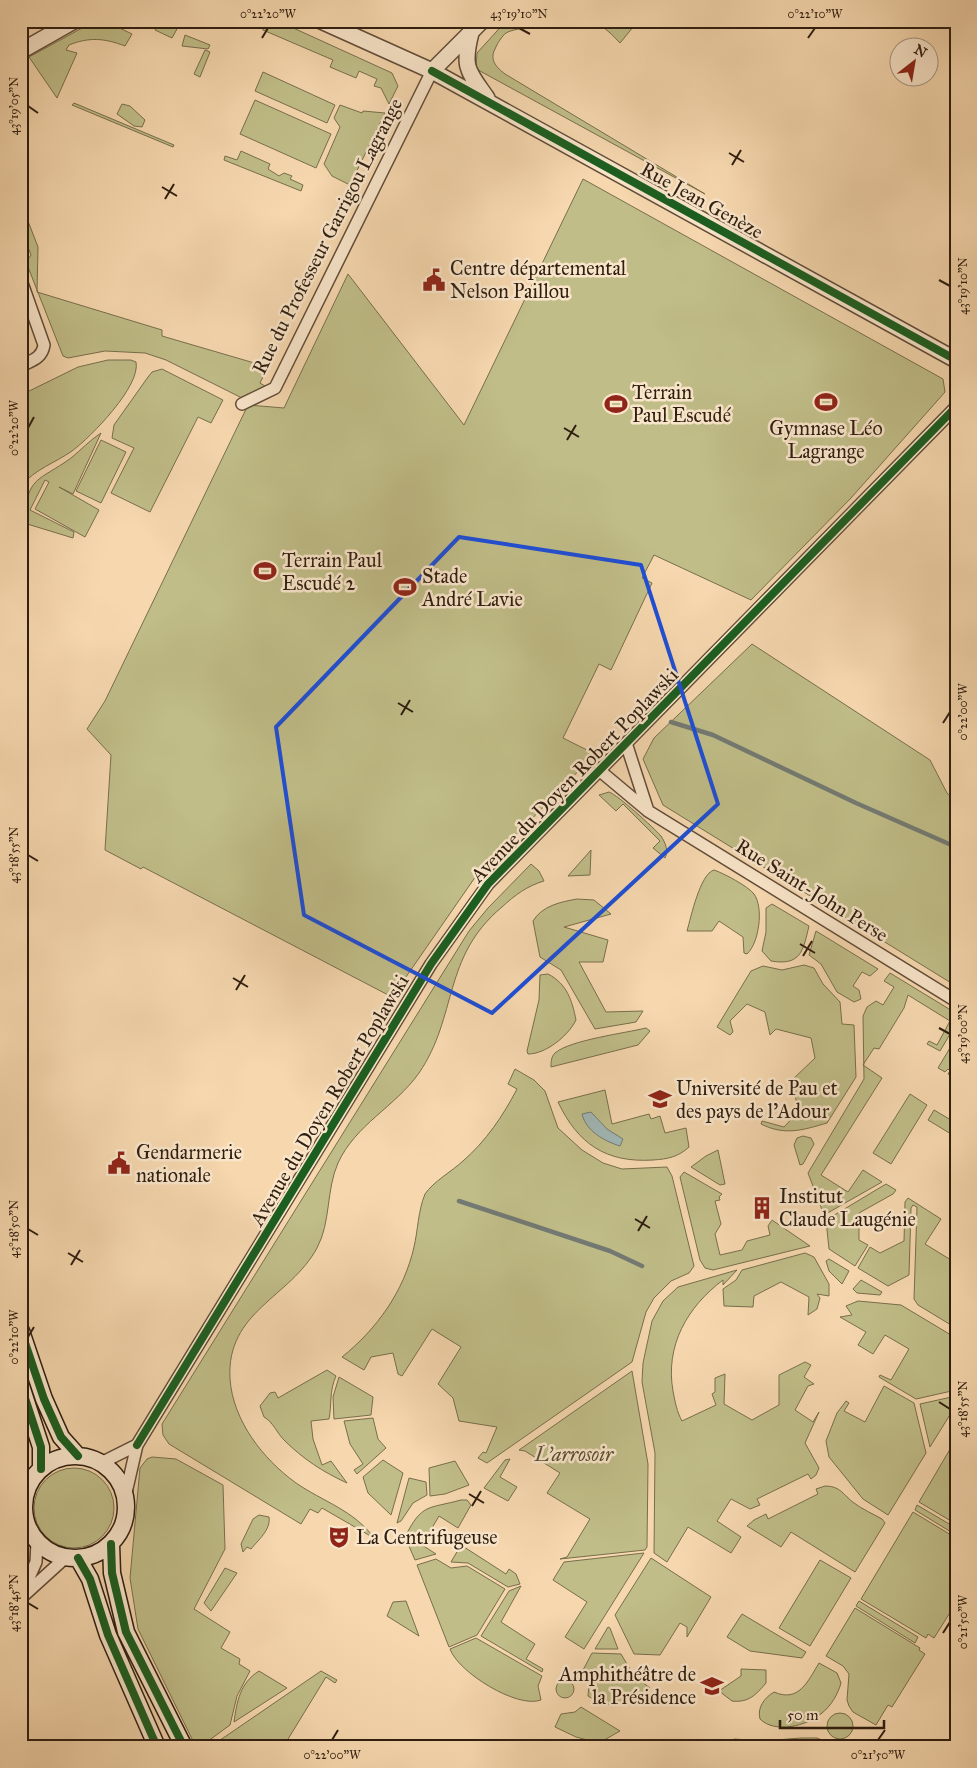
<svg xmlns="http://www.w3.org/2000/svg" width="977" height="1768" font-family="'IM FELL Great Primer',serif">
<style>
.green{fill:#c0bd88;stroke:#786e4c}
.water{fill:#a0b7b5;stroke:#737a73}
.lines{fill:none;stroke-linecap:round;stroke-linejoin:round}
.stream{stroke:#737a73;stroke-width:4.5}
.minor-casing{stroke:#614c38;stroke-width:14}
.tertiary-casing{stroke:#614c38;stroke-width:18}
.secondary-casing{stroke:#2f1e10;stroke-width:19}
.minor{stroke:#f9e5ca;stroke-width:11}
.tertiary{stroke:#f9e5ca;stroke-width:15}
.secondary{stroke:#f9e5ca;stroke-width:16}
.cycleway-casing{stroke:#f9e5ca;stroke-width:11}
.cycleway{stroke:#1b5e20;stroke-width:8}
.marked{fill:none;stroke:#1d4ed8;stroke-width:4;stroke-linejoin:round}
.ticks{fill:none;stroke:#2f1e10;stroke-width:2}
.labels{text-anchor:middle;stroke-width:5;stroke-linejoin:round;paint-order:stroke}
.street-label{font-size:20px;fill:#2f1e10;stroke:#f9e5ca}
.poi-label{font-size:20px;fill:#2f1e10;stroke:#f9e5ca;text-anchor:start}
.park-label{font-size:20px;font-style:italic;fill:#5a4e34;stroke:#f9e5ca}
.neatline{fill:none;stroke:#2f1e10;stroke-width:2}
.ticks-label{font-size:12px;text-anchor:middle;fill:#2f1e10}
</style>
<rect width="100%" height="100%" fill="#f6d7ae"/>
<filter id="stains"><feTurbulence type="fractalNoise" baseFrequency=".004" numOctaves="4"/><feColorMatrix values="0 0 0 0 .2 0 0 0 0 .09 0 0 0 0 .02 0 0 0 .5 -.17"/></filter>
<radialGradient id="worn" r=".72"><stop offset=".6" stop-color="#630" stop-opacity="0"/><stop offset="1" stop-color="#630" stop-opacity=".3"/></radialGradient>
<path class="green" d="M95 21H105L132 34 125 46C104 38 89 37 69 45L66 50 77 53 57 98 29 57Z
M159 21 177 29 172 38 155 30Z
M261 21H278L392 73 398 86 389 104 381 88 374 86 377 79 359 71 356 78 330 67 333 60 263 30Z
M506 21H638L620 43C615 38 608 30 602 27 590 22 518 25 506 33 502 36 497 44 495 49 489 60 497 68 505 74L705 194 480 71 476 67 477 53Z
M185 35 210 45 208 49 182 46Z
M205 50 210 52 200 77 194 74Z
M263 72 335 105 327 123 255 91Z
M255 100 331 134 316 168 240 134Z
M74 103 174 145 173 147 72 105Z
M122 104 130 106 145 120 142 127 134 126 117 114Z
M340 105 362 113 363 111 385 113 350 185 332 176 324 164 340 127 334 118Z
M241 151 270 164 268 169 279 176 284 173 292 176 290 179 303 185 301 191 224 160 225 156 237 160Z
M583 179 943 379 945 392 851 498 751 600 654 555 642 578 652 583 611 670 599 664 563 738 595 754 476 876 392 997 143 867 141 869 105 850 111 755 87 729 105 701 248 405 284 408 348 274 464 425Z
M21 203 38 247 37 292 162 330V336L268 367 260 383 265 386 242 398 166 360 145 353 105 351 68 358 63 356 26 262 31 255 21 229Z
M108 360H131L136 362C141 386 91 437 72 451 55 463 35 469 21 486V395L78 367Z
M162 369 223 400 211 423 198 417 150 512 111 493 134 448 112 438 114 425 148 377 152 372Z
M101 433 73 494 59 487 99 510 85 537 35 509 49 482 45 480 30 510 74 532 73 538 24 523C27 475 38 482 71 458 81 450 90 440 101 433Z
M101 440 126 452 101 503 76 491Z
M752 644 930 760 947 793 956 801V986L663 805 643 759 654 738Z
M609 792C618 795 654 828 661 836 665 842 669 851 665 858L653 848 660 841 623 804 616 811 599 795Z
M591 850 590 875 568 876Z
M531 864 539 871 544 881C527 886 515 895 502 907 442 957 458 1016 419 1073 395 1107 356 1124 338 1163 326 1190 331 1222 317 1248 290 1298 226 1311 230 1379 233 1421 263 1459 296 1483 322 1501 355 1511 374 1538L322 1508 318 1513 310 1509 301 1524 169 1444 163 1435 162 1424 469 931 488 908Z
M714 870C723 873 748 886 754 894 764 908 759 943 747 954L744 953 743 937 719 921 712 931H687C691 917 700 874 714 870Z
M577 899 594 900 611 914 564 927 608 940 603 962H579L606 1012 643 1011 636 1022 595 1029 561 970 540 957 533 921C542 906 560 902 577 899Z
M772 904 809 926C803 951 801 966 771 961L762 951 766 932V908Z
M816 931 878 969 870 976 862 972 853 986 859 990 861 999 854 1002 837 992 821 964 809 955Z
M804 965 814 968 823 984 840 1002 842 1024 854 1025 856 1077 827 1123C803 1130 785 1136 761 1124L762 1121 784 1127 799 1111 791 1081 815 1058 811 1038 776 1029 770 1035 765 1012 747 1004 730 1021 733 1032 730 1035 717 1027 751 971 763 966 782 970Z
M890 973 954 1012 956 1014V1024L940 1051 927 1044 929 1041 937 1045 950 1021 908 995 904 1008 879 1049 874 1048 863 1065 882 1078 821 1175 848 1192 863 1170 882 1182 824 1215 808 1173 864 1079 863 1016 867 1007 876 1001 883 1005 894 987 884 981Z
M548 974C567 984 572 1000 576 1020 568 1036 546 1054 528 1054L527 1051 539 1000 540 975Z
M646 1028 650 1031 638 1045 551 1067C551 1062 551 1057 555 1053 570 1040 626 1033 646 1028Z
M956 1038V1079L948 1074 950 1071 948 1069 945 1072 938 1068Z
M515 1069 534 1080 545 1091 558 1128 582 1150 603 1163 622 1169 667 1167 672 1176 694 1266 689 1273 671 1281 654 1298 646 1312 632 1362 487 1463 478 1458 483 1452 486 1453 497 1427 459 1421 453 1398 438 1384 461 1347 432 1329 402 1376 398 1374 393 1353 371 1357 364 1370 342 1357C377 1329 404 1291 414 1247 418 1230 418 1211 425 1194 434 1181 451 1172 463 1161 486 1141 503 1116 517 1089L508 1084Z
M605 1090 612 1124 649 1114 651 1119 660 1116 665 1133 686 1128 689 1147C678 1157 668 1159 653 1160 606 1163 578 1144 558 1102Z
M910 1094 927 1105 891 1164 873 1153Z
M934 1110 956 1123V1137L928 1120Z
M803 1136 811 1138 814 1144 803 1164 800 1165 794 1145 797 1138Z
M718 1150 725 1184 720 1185 691 1167 706 1156Z
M684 1172 722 1194 719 1197 720 1200 715 1201 721 1224 715 1234 720 1255 742 1250 747 1241 770 1235 768 1226 772 1220 810 1246 713 1270 705 1268 700 1260 680 1177Z
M886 1184 896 1190 893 1194 859 1213V1240L868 1245 855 1266 829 1249 826 1220Z
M908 1198 941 1219 925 1244 951 1260 956 1255V1328L918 1305 914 1299 917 1207 913 1205 911 1208 909 1275 888 1286 858 1268 870 1247 880 1253 904 1241 905 1202Z
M805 1253 814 1257 829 1284V1296L817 1294 820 1298 817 1309 808 1315 809 1297 781 1282 754 1296 753 1307 724 1306 723 1289 736 1280 742 1270Z
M829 1259 849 1271 842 1284 829 1271 826 1261Z
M737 1270 723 1285V1280C687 1307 665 1346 673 1391 675 1402 677 1412 682 1421L716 1405 712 1394 715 1392V1378L725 1374 724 1404 752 1420 779 1405V1375L805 1362 811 1365 804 1377 814 1384 808 1386 795 1410 813 1422 819 1412 805 1443 819 1468 816 1475 811 1479 808 1474 757 1499 760 1505 750 1509 731 1499 717 1521 741 1537 731 1553 688 1527 667 1562 654 1553 655 1453 642 1382 643 1363 652 1321 663 1301 678 1287Z
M861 1280 882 1292 880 1295 857 1293 853 1289Z
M858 1301 901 1305 956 1338V1390L916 1399 879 1377 880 1375 891 1380 909 1349 885 1335 873 1354 858 1345 866 1332 840 1317 852 1315 846 1306Z
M327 1370 336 1376C329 1391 332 1404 329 1419L311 1421 313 1439 322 1465 331 1461 347 1483C323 1472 303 1459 284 1440 277 1433 273 1422 264 1417L260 1406 270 1393 275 1392 278 1398Z
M632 1371 648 1464 647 1547 645 1550 560 1559 567 1557 590 1519 547 1493 560 1473 525 1451 519 1450Z
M339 1377 373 1397 371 1415 334 1419 333 1397Z
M884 1386 914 1403 926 1453 888 1515 863 1499 829 1457 826 1441 837 1413 846 1401 849 1403 844 1411 865 1422Z
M956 1396V1405L930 1447 920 1404Z
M373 1418 378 1439 386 1448 357 1474 354 1470 363 1464 350 1444 344 1421Z
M956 1439V1524L919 1502Z
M152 1457 176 1459 223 1485 225 1549 194 1609 230 1632 221 1648 240 1659 239 1664 250 1671 237 1696 230 1725 200 1747H196L138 1629 130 1578 140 1468 147 1459Z
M510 1459 500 1477 517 1487 508 1501 484 1488 505 1460Z
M383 1460 403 1473 391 1515 368 1493 363 1477Z
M455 1461 469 1485 445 1494 430 1496 429 1468Z
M34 1508a40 40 0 1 1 80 0a40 40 0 1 1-80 0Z
M409 1478 426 1482 427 1495 413 1503 401 1521 397 1523Z
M825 1486C841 1486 843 1495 854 1503 862 1509 873 1514 882 1519L885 1523 855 1572 791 1532 781 1547 747 1526 754 1520 766 1514 768 1519 818 1494 816 1489Z
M461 1500H467L471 1505 458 1528 439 1516 422 1545 436 1554 415 1560 405 1537C422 1503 428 1509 461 1500Z
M917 1505 956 1528V1535L915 1510Z
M913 1512 956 1538V1603L934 1638 928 1634 926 1638 861 1599Z
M259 1515 269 1517C271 1530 258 1540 251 1549L247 1547 243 1552 241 1544 253 1519Z
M461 1545 506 1574 509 1569 516 1574 520 1584 508 1587 468 1563 451 1562Z
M644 1553 584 1649 565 1637 587 1602 553 1580 564 1562Z
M651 1558 711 1597 687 1637V1627L680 1623 660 1655 634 1654 615 1615Z
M436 1559 451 1568 467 1566 505 1589 477 1635 449 1647 417 1565Z
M820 1560 851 1578 810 1646 779 1628Z
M225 1568 237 1573 211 1611 204 1603Z
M521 1586 501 1622 535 1644 526 1659 543 1669 542 1672 481 1636 509 1591Z
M406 1601 419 1636 387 1616 393 1602Z
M859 1601 918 1637 915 1643 856 1606Z
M855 1608 920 1648 919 1650 925 1654 892 1707 888 1705 876 1725 853 1712 849 1706 847 1700 849 1674 843 1666 826 1656Z
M742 1614 806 1652 802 1658 750 1651 727 1637Z
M608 1627 610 1628 618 1649H595Z
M476 1638 542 1676 538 1686 541 1700C517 1709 458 1672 450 1649Z
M592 1653 621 1654 634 1676 650 1688C631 1707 610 1710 588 1696L589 1684 582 1672Z
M819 1663 837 1673 841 1683C838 1694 831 1706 822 1713 807 1726 775 1734 760 1719 757 1708 764 1698 774 1692 799 1703 808 1681 819 1663Z
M741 1669 766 1670V1683C756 1695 748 1703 732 1701L719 1691 741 1676Z
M259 1671 287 1688 234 1722C237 1701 240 1683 259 1671Z
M321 1671 337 1680 335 1683 326 1677 285 1744 290 1747H210Z
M556 1689a9 9 0 1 1 18 0a9 9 0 1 1-18 0Z
M581 1707 620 1731 599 1743 576 1737 555 1727 561 1714 575 1712Z
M827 1726a13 13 0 1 1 26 0a13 13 0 1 1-26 0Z
M801 1738H817L839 1747H729L734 1739 763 1741Z"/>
<path class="water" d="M591 1112 607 1129 623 1139 620 1146C604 1141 586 1131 582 1114Z"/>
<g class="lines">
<path class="stream" d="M671 722 713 735 856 803 956 847
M459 1201 610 1251 642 1266"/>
<defs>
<path id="minor" d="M21 280 44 345C42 358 33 360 21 366
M242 404 275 388 432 71
M626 743 648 811
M599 770 648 811 956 1001
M101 1463 137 1445
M125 1497 137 1445 431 964 488 884 956 407
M22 1593 36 1562 37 1542
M21 1598 65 1558"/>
<path id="tertiary" d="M321 21 432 71 956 360
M471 33C462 68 468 71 487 98
M21 51 74 21
M432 71 482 21
M21 1485 28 1484
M21 1514 24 1515"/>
<path id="secondary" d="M21 1331 44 1399 61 1437 78 1456
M21 1386 41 1447V1469
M24 1507a51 51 0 1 1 102 0a51 51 0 1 1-102 0Z
M111 1544 112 1573 126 1632 184 1747
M78 1558 90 1579 108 1635 157 1747"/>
</defs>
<use href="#minor" class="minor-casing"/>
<use href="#tertiary" class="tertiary-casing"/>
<use href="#secondary" class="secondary-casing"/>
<use href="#minor" class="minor"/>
<use href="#tertiary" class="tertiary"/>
<use href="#secondary" class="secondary"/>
<defs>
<path id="cycleway" d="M432 71 956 360
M21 1331 44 1399 61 1437 78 1456
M21 1386 41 1447V1469
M137 1445 431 964 488 884 956 407
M111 1544 112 1573 126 1632 184 1747
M78 1558 90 1579 108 1635 157 1747"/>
</defs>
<use href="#cycleway" class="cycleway-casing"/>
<use href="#cycleway" class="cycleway"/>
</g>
<path class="marked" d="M459 537 641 565 718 804 492 1013 304 915 276 727Z"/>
<path class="ticks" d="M519 28 530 34M262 38 268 28M808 38 815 28M28 106 38 113M729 153 744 162M732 165 741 150M162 187 177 196M165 199 174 184M939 280 950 286M28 428 34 417M564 428 579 437M567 440 576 425M398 703 413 712M401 715 410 700M943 723 950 712M28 855 38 861M800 944 815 953M803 956 812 941M233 978 248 987M236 990 245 975M939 1028 950 1034M635 1219 650 1228M28 1229 38 1235M638 1231 647 1216M68 1253 83 1262M71 1265 80 1250M28 1337 34 1327M939 1402 950 1409M469 1494 484 1503M472 1506 481 1491M28 1603 38 1609M943 1633 950 1622M332 1740 338 1730M878 1740 885 1730"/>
<defs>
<symbol id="civic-bare" viewBox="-9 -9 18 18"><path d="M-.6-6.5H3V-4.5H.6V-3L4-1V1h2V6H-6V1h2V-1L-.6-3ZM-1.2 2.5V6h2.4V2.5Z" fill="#8f2418" stroke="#f9e5ca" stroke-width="2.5" paint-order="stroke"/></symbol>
<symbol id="stadium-bare" viewBox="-9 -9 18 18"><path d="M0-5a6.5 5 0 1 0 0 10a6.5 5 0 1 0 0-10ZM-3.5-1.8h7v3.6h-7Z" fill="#8f2418" stroke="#f9e5ca" stroke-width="2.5" paint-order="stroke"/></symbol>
<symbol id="university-bare" viewBox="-9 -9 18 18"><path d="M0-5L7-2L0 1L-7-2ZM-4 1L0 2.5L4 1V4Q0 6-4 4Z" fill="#8f2418" stroke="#f9e5ca" stroke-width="2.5" paint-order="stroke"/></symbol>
<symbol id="building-bare" viewBox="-9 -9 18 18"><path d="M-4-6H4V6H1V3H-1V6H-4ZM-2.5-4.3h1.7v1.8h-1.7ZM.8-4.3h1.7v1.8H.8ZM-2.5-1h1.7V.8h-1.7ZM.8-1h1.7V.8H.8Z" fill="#8f2418" stroke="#f9e5ca" stroke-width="2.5" paint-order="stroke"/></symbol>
<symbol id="theatre-bare" viewBox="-9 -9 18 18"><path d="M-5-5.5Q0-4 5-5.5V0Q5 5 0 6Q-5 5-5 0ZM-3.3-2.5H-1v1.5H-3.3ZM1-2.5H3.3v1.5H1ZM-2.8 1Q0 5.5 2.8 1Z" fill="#8f2418" stroke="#f9e5ca" stroke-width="2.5" paint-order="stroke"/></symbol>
</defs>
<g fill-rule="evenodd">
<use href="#civic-bare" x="418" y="264" width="32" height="32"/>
<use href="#stadium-bare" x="810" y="386" width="32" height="32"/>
<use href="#stadium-bare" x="600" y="388" width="32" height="32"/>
<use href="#stadium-bare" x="249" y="555" width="32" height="32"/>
<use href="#stadium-bare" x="389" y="571" width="32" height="32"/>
<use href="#university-bare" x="644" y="1083" width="32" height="32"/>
<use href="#civic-bare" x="103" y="1147" width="32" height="32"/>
<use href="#building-bare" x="746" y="1192" width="32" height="32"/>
<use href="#theatre-bare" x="323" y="1521" width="32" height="32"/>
<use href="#university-bare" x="696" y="1670" width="32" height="32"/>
</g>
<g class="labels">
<g class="street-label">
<text transform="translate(702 200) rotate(29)" y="7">Rue Jean Genèze</text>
<text transform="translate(327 236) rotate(-63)" y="7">Rue du Professeur Garrigou Lagrange</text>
<text transform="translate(574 775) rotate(-46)" y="7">Avenue du Doyen Robert Poplawski</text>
<text transform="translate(812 890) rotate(32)" y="7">Rue Saint-John Perse</text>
<text transform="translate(329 1100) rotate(-59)" y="7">Avenue du Doyen Robert Poplawski</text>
</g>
<g class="poi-label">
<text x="450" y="275">Centre départemental<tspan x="450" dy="23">Nelson Paillou</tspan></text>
<text x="632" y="399">Terrain<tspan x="632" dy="23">Paul Escudé</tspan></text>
<text x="826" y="435" text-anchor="middle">Gymnase Léo<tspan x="826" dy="23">Lagrange</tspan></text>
<text x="282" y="567">Terrain Paul<tspan x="282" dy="23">Escudé 2</tspan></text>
<text x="422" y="583">Stade<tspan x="422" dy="23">André Lavie</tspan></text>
<text x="676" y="1095">Université de Pau et<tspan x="676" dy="23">des pays de l'Adour</tspan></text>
<text x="136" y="1159">Gendarmerie<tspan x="136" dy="23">nationale</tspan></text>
<text x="779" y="1203">Institut<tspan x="779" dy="23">Claude Laugénie</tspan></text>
<text x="356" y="1544">La Centrifugeuse</text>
<text x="696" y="1681" text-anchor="end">Amphithéâtre de<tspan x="696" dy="23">la Présidence</tspan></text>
</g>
<g class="park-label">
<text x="574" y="1461">L'arrosoir</text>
</g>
</g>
<rect width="977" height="1768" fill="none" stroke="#f6d7ae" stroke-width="55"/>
<g transform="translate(914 62) rotate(31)"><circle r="24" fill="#f9e5ca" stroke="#a89580"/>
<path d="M0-4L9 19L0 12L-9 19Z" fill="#8f2418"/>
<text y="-8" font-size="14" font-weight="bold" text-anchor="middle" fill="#2f1e10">N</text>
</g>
<path d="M780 1720v8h104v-8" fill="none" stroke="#2f1e10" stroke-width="2.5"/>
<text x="787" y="1720" font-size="15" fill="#2f1e10" stroke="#f9e5ca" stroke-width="4" paint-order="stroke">50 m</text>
<rect x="28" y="28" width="922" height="1712" class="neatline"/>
<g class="ticks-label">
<text x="268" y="18">0°22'20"W</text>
<text x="519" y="18">43°19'10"N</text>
<text x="815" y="18">0°22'10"W</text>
<text transform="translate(14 106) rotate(-90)" y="4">43°19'05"N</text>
<text transform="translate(963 286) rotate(-90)" y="4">43°19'10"N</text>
<text transform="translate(14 428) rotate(-90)" y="4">0°22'20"W</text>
<text transform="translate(963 712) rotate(-90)" y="4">0°22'00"W</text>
<text transform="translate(14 855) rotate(-90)" y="4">43°18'55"N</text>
<text transform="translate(963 1034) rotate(-90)" y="4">43°19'00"N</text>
<text transform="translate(14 1229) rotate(-90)" y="4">43°18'50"N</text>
<text transform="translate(14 1337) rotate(-90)" y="4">0°22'10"W</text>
<text transform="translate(963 1409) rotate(-90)" y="4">43°18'55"N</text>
<text transform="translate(14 1603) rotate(-90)" y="4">43°18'45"N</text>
<text transform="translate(963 1622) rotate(-90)" y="4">0°21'50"W</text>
<text x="332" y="1759">0°22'00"W</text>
<text x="878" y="1759">0°21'50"W</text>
</g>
<rect width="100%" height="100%" filter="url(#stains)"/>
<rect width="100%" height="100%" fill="url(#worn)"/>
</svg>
